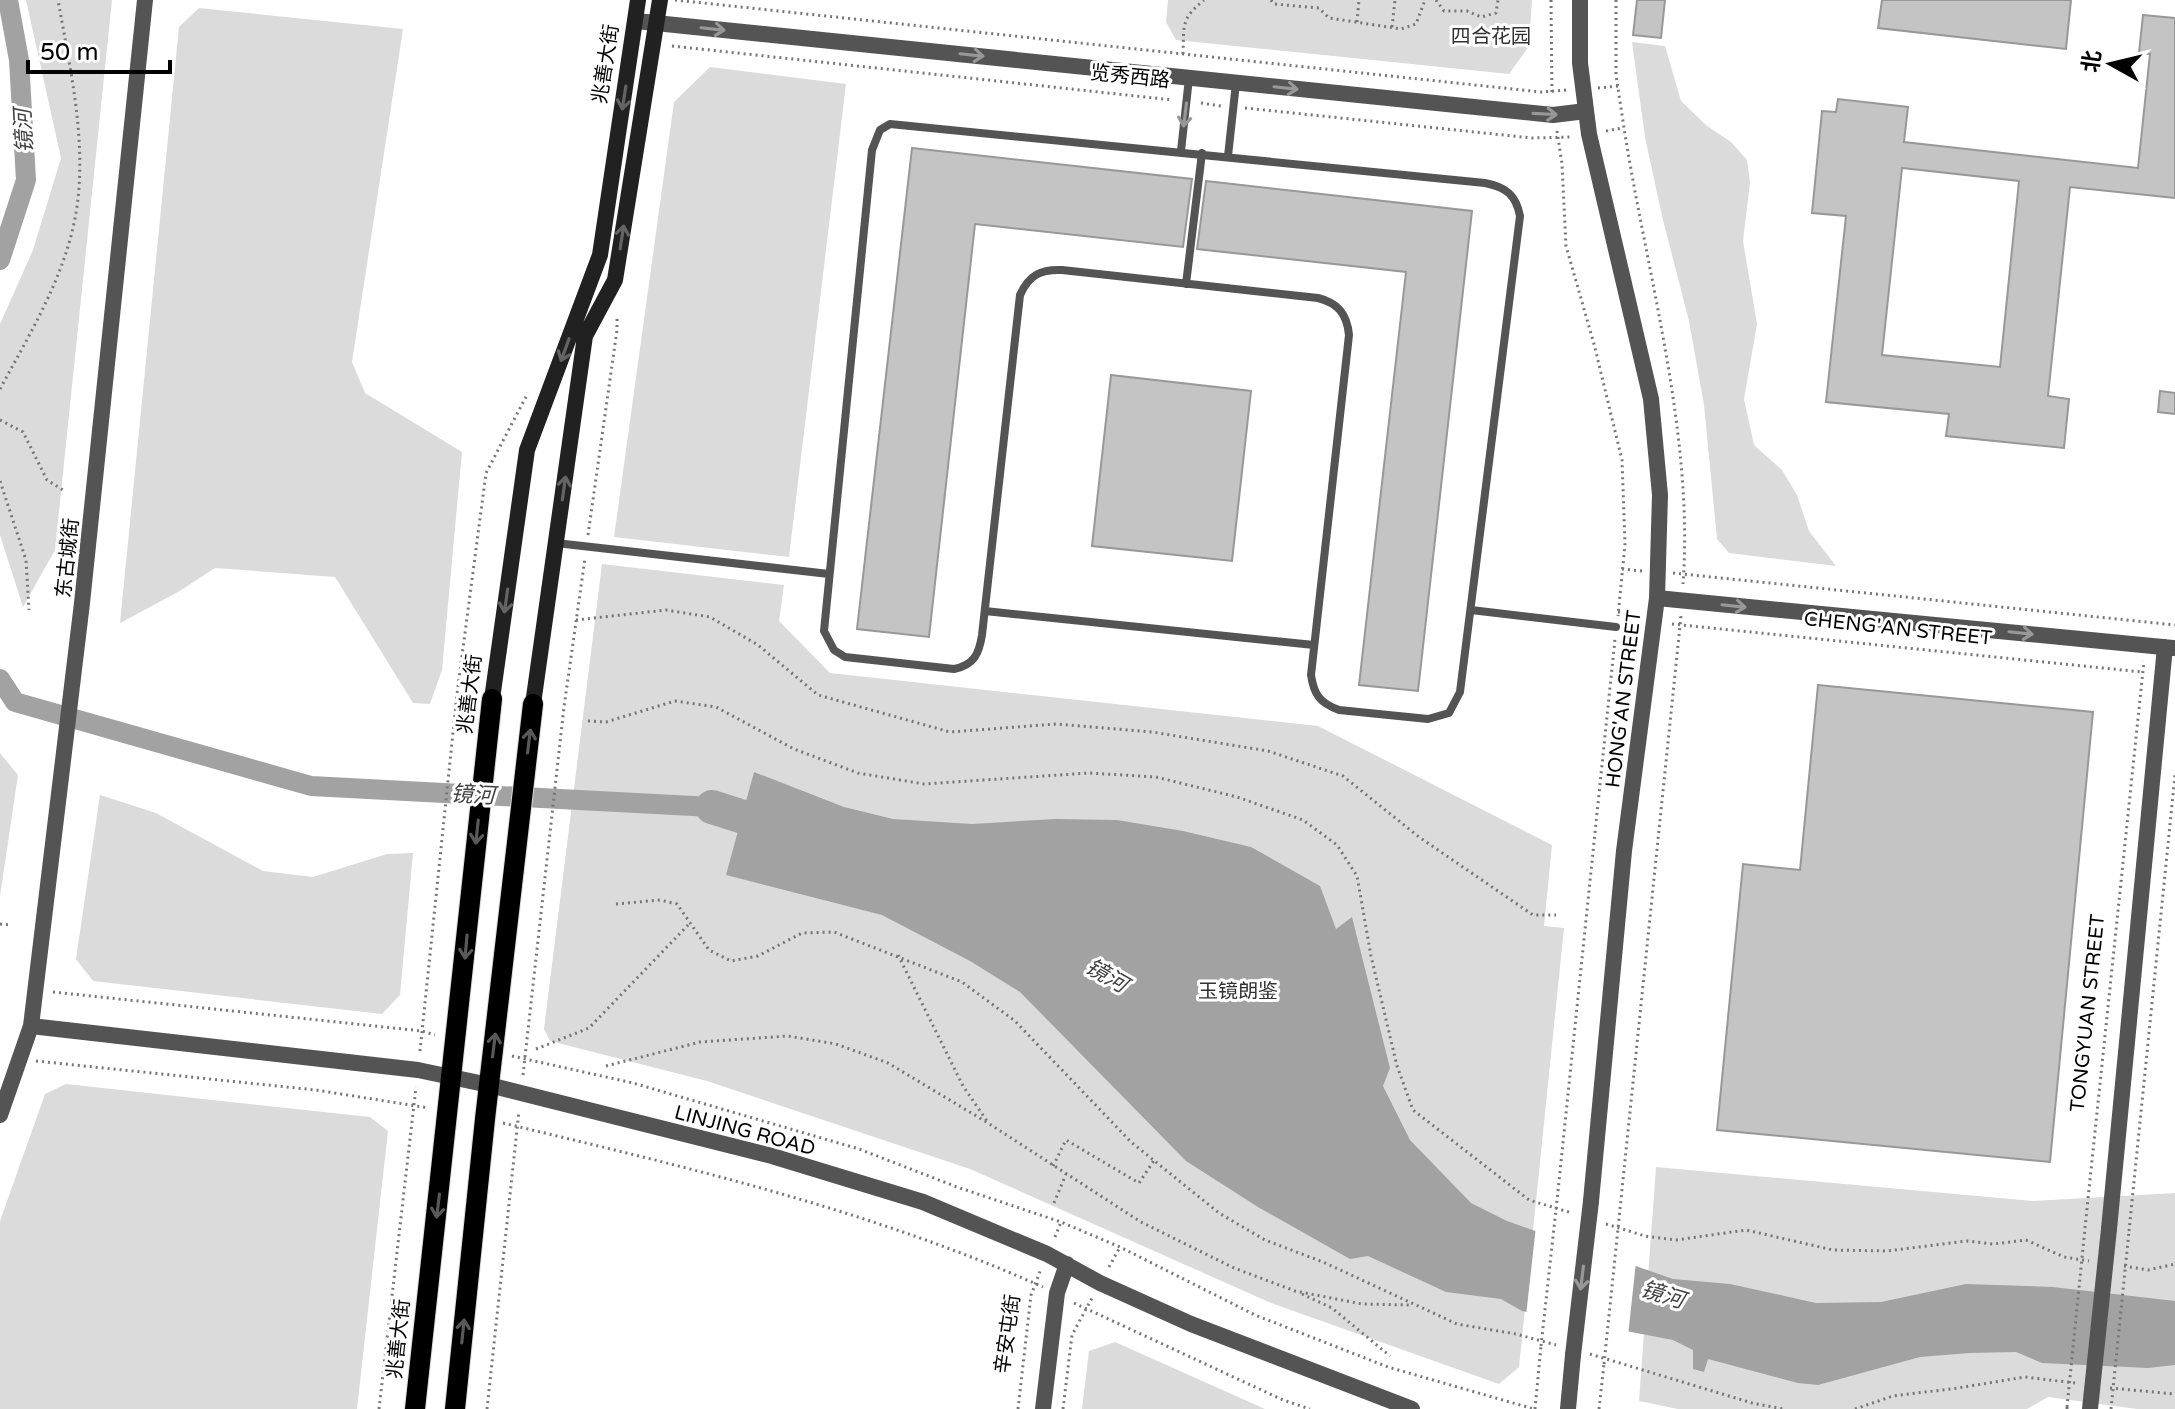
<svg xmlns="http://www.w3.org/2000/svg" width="2175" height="1409" font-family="'Varela Round','Noto Sans SC',sans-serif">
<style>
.green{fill:#dbdbdb}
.water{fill:#a2a2a2}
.pier{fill:#fff}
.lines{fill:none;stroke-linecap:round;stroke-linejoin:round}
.canal{stroke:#a2a2a2;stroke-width:20}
.river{stroke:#a2a2a2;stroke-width:34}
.building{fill:#c4c4c4;stroke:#989898;stroke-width:2;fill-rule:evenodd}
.primary-casing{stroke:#dbdbdb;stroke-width:22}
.path{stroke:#767676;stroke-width:3;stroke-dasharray:2 4;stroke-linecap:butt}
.service{stroke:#545454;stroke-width:8}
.tertiary{stroke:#545454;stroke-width:16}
.secondary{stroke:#212121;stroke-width:16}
.primary{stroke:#000;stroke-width:20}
.path-bridge{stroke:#767676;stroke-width:3;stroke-dasharray:2 4;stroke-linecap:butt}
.tertiary-bridge{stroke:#545454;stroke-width:16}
.oneway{stroke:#989898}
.oneway2{stroke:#646464}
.oneway3{stroke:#595959}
.labels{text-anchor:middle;stroke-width:6;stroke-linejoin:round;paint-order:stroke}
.park-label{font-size:20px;fill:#323232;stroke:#fff}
.street-label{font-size:20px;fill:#000;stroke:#fff}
.water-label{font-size:22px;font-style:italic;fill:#434343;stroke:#fff}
</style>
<rect width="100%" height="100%" fill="#fff"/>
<path class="green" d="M26 0H112L55 550 23 607 0 535V324L33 250 61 158Z
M1168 0H1532L1529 46 1509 74 1176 40 1166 22Z
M199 8 403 29 352 362 365 393 462 452 442 670 430 704 413 703 335 577 215 568 178 592 120 623 179 27Z
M1632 42 1665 46 1681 101 1707 126 1731 142 1747 160 1750 182 1743 241 1757 324 1744 399 1754 445 1782 470 1797 495 1809 531 1836 566 1729 553 1717 539 1704 405 1689 321 1662 216 1645 137Z
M710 67 846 84 789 557 614 537 674 102Z
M602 564 784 585 779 621 830 673 1318 726 1552 845 1544 926 1564 928 1519 1367 1499 1384 1271 1303 970 1169 707 1081 550 1041 544 1029Z
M0 753 18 775 0 896Z
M100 795 156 813 263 871 313 877 387 854 413 853 400 995 382 1014 93 981 76 959Z
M66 1084 370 1117 388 1131 357 1409H0V1221L45 1094Z
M1656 1167 2033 1201 2175 1193V1409H2137L2048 1397 2027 1409H1678L1639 1401Z
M1115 1342 1265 1409H1082L1089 1351Z"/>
<path class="water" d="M754 772 844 807 893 819 972 824 1055 819 1117 820 1183 831 1251 847 1320 886 1336 929 1352 917 1390 1068 1383 1086 1410 1140 1471 1203 1507 1221 1673 1279 1730 1284 1816 1303 1881 1302 1966 1284 2053 1287 2175 1301V1365L2148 1368 2042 1363 2016 1352 1969 1353 1920 1357 1818 1385 1798 1383 1708 1359 1704 1372 1693 1369V1350L1673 1340 1522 1311 1501 1299 1446 1292 1368 1256 1350 1259 1258 1207 1186 1161 1020 992 970 961 882 915 726 875Z"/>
<path class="pier" d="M1536 1226 1636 1262 1628 1336 1526 1316Z"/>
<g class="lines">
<path class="canal" d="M0 260 26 180 19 60 8 0
M0 679 15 702 311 786 712 807"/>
<path class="river" d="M712 807 784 830"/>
</g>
<path class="building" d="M1637 0H1665L1661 38 1633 35Z
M1882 0H2071L2066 49 1878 28Z
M2143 15 2175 18V198L2070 187 2048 396 2069 399 2064 448 1946 436 1949 414 1826 402 1846 216 1812 213 1822 111 1836 112 1838 99 1908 107 1904 142 2138 168 2150 54 2139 53ZM1902 168 2019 181 2000 367 1882 355Z
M912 148 1192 179 1183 247 975 224 929 637 857 629Z
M1206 181 1472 211 1418 691 1359 685 1406 272 1197 249Z
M1111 375 1251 391 1232 561 1092 546Z
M2160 391 2175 393V414L2158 412Z
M1818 685 2093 712 2050 1162 1717 1130 1743 864 1800 870Z"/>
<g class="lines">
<defs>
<path id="primary" d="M415 1409 492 699
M455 1409 485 1119 533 704"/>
</defs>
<use href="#primary" class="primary-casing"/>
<path class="path" d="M675 0 1541 92 1567 90
M1271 0 1274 4 1319 8 1329 18 1401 29 1416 24 1425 0
M1436 0 1444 11H1467L1481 17 1496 13 1498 0
M1551 0 1552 96
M1616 0V75L1624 128C1647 275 1694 435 1683 584
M1357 22 1359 0
M1392 27 1395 0
M672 46 1173 100
M1183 54C1184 24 1181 19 1204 0
M1598 88 1619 86
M1201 103 1221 106
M1245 108 1532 138 1571 137
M1557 131 1562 164 1566 246 1594 344 1622 460 1625 544 1618 616
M1606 131 1622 128
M0 389C27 339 58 288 72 232 91 157 71 74 58 0
M0 420 23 432 47 480 63 490
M0 481 26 560 29 610
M588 535 617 330V317
M1622 569 1642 571
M1673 573 2175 625
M1618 612 1638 616
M576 620 666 610 710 617 758 645 818 695 950 732 1056 724 1152 732 1268 751 1343 776 1419 837 1533 915H1556
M1672 624 2142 672
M588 721 606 722 675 701 716 707 794 749 858 773 924 784 1089 773 1156 777 1237 797 1303 820 1337 845 1357 876 1371 956 1397 1066 1413 1110 1529 1200 1572 1213
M616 904 660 900 677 904 709 950 731 961 758 956 802 933 834 932 962 982 1015 1021 1131 1142 1219 1213 1265 1240 1323 1262 1457 1324 1516 1334 1556 1345
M0 924 10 925
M898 955 963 1086 987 1121
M53 992 422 1031 435 1035
M536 1049 589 1028 691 922
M420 1051 457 694 486 473 528 393
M512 1056 633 1083 859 1149 957 1187 1061 1222 1120 1247 1255 1315 1388 1367 1534 1409
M36 1061 316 1090 429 1108
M606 1066 700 1042 788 1036 836 1044 888 1063 988 1123 1141 1222 1234 1268 1295 1291 1362 1304 1409 1305
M523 1075 564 707 585 558
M503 1123C686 1167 871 1210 1043 1287
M1053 1166 1066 1140 1139 1183 1155 1159
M1558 1191 1615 639
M1054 1203 1066 1174
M1620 1209 1681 616
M1606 1224 1645 1236 1676 1240 1746 1230 1833 1250 1886 1251 1967 1241 1993 1244 2026 1240 2064 1257 2089 1261
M2085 1228 2144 661
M2129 1231 2175 775
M1055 1237 1061 1222
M2124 1266 2148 1270 2175 1264
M1109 1267 1120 1247
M1302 1294 1332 1308 1390 1356
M1074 1303 1283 1400 1310 1409
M1590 1354 1752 1403 1783 1409
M2110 1388 2175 1394
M379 1409 416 1087
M487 1409 519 1111
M1018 1409 1031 1295 1041 1269
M1063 1409 1072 1335 1092 1298
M1535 1409 1541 1346
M1599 1409 1604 1364
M1855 1409 1893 1396 1958 1388 2025 1377 2075 1383
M2067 1409V1407"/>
<path class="service" d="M890 124 1485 183C1506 187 1516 195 1520 216L1460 692 1449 713 1428 719 1339 710C1320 703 1314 695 1311 675L1349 335C1347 314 1338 303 1318 298L1062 270C1041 269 1029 275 1020 295L982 635C979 654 974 665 954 669L845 657 834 650 824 631 872 150 880 130Z
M1181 151 1189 78
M1228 156 1236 83
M1186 284 1202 153
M556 543 829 574
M1471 610 1616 627
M985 611 1314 645"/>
<path class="tertiary" d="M1580 0V63L1589 134 1651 399 1660 495 1657 598 1624 851 1591 1201
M636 21 1553 115 1586 111
M1657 598 2173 648
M31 1026 418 1070 489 1085 772 1156 923 1202 1047 1254 1100 1283 1191 1324 1412 1409
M0 1115 31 1026 82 603 145 0
M2109 1229 2165 647
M1043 1409 1057 1293 1067 1264
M1568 1409 1573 1355"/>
<path class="secondary" d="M492 699 527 450 600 255 638 0
M533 704 585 336 615 280 660 0"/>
<use href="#primary" class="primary"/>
<path class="path-bridge" d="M1541 1346 1558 1191
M1604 1364 1620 1209
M2067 1407 2085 1228
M2111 1409 2129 1231"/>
<path class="tertiary-bridge" d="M1573 1355 1591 1201
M2090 1409 2109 1229"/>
</g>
<defs><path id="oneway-shaft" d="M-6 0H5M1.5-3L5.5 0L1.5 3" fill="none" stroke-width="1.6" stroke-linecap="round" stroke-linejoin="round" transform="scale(2)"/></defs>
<g class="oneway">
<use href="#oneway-shaft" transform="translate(713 29) rotate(6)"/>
<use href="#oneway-shaft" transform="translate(972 55) rotate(6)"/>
<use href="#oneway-shaft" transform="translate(1286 88) rotate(6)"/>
<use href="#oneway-shaft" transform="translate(1545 114) rotate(3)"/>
<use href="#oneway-shaft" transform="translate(1185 115) rotate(97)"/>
<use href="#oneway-shaft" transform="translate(1734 606) rotate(6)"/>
<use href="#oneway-shaft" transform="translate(2021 633) rotate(6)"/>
<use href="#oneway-shaft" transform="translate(1582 1278) rotate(97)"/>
</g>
<g class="oneway2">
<use href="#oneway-shaft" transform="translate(624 98) rotate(99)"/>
<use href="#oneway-shaft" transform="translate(622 237) rotate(-81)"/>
<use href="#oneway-shaft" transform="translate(565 350) rotate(110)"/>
<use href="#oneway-shaft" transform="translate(564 488) rotate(-82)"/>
<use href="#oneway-shaft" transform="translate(506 601) rotate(98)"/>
</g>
<g class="oneway3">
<use href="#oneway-shaft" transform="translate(529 741) rotate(-83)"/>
<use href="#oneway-shaft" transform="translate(477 832) rotate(96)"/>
<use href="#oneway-shaft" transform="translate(466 947) rotate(95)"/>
<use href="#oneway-shaft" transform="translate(494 1045) rotate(-83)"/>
<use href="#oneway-shaft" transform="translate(438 1206) rotate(97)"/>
<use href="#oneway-shaft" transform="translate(463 1331) rotate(-84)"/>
</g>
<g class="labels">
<g class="park-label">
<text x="1491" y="43">四合花园</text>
<text x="1238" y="998">玉镜朗鉴</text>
</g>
<g class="street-label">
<text transform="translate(605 64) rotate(-81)" y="7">兆善大街</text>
<text transform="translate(1130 76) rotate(6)" y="7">览秀西路</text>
<text transform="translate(67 558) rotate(-84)" y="7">东古城街</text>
<text transform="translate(1898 628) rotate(6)" y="7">CHENG'AN STREET</text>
<text transform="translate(469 694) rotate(-83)" y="7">兆善大街</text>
<text transform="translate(1623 699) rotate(-83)" y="7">HONG'AN STREET</text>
<text transform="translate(2087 1013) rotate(-84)" y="7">TONGYUAN STREET</text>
<text transform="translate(745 1130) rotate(15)" y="7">LINJING ROAD</text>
<text transform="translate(1007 1334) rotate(-82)" y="7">辛安屯街</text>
<text transform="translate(398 1339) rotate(-84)" y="7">兆善大街</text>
</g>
<g class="water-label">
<text transform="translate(23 131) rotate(-93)" y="8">镜河</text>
<text transform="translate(473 794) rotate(3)" y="8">镜河</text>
<text transform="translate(1107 975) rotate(30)" y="8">镜河</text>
<text transform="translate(1663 1294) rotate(17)" y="8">镜河</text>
</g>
</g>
<g transform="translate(2111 64) rotate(278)" stroke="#ffffff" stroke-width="6" paint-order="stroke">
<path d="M0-6L14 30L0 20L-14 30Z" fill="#000000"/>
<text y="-12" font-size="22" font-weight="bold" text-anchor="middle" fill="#000000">北</text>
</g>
<path d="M28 60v12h142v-12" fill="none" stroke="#000000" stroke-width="4"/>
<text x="40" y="60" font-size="24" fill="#000000" stroke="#ffffff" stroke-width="6" paint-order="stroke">50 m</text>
</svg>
